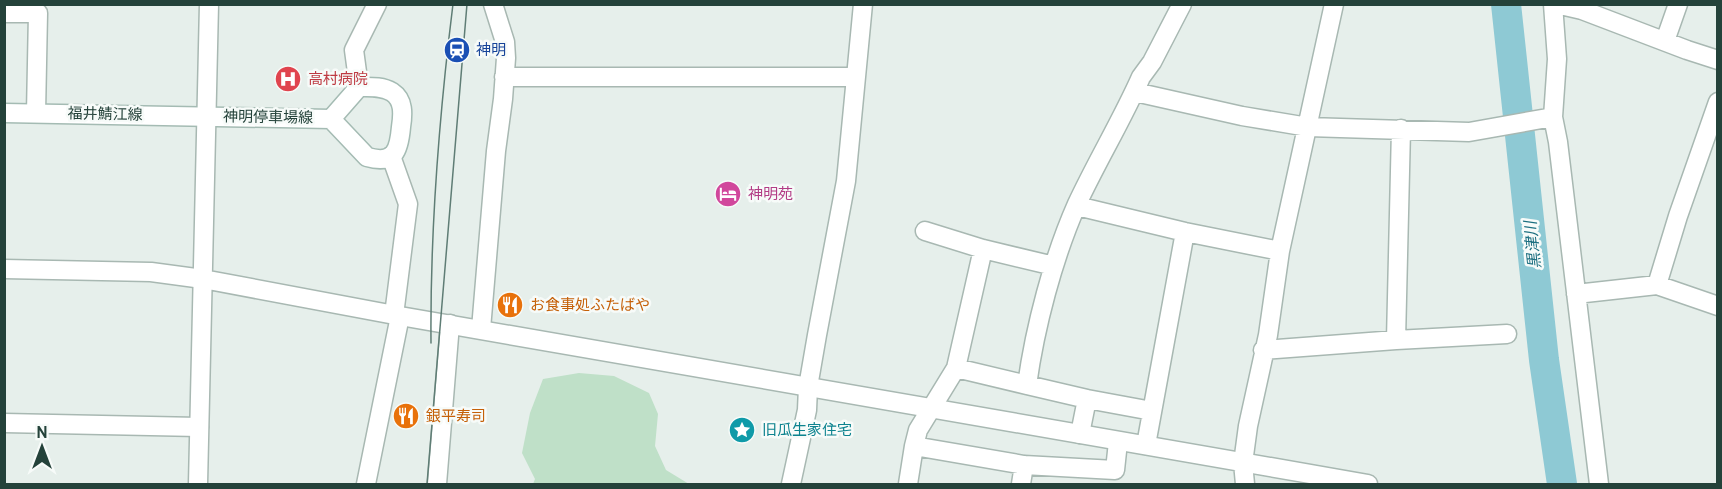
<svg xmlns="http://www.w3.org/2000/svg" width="1722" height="489" font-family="Overpass,'Noto Sans JP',sans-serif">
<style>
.green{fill:#bfe0c8}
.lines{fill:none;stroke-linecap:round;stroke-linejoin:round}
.river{stroke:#8ec9d4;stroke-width:30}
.minor-casing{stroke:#a8b8b2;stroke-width:21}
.tertiary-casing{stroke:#a8b8b2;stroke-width:21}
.secondary-casing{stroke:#a4bbb3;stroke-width:21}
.minor{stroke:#fff;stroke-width:18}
.tertiary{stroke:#fff;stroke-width:18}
.secondary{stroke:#fff;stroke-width:18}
.tram{stroke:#5f7d75;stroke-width:1.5}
.labels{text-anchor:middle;stroke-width:5;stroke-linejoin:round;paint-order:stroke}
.transit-label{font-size:15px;fill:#164399;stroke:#f7fbf9;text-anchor:start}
.health-label{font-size:15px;fill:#be3a42;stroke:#f7fbf9;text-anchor:start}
.street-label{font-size:15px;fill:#24423a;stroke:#f7fbf9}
.hotel-label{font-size:15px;fill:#b23c85;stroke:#f7fbf9;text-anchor:start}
.food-label{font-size:15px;fill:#c56008;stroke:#f7fbf9;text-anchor:start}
.culture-label{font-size:15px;fill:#0d838f;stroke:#f7fbf9;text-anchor:start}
.water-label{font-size:16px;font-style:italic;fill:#1c6f80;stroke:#f7fbf9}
</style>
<rect width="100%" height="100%" fill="#e6efeb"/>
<path class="green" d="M579 373 614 376 649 393 658 414 655 446 666 470 689 484H533L535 479 522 453 530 413 543 379Z"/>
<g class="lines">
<path class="river" d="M1506 4 1544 360 1562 484"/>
<defs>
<path id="minor" d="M1553 4 1557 59 1553 117 1558 142 1599 484
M1556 4 1582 10 1687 50 1718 60
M4 13H38L36 113
M1665 41 1678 4
M504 77H856
M359 87 354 50 377 4
M1135 92 1242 116 1308 127 1469 132 1553 117
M391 156 408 204 394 315
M1077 206 1185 232 1280 251
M925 231 983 249 1054 266
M983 249 956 368 1027 385
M4 269 151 272 203 279
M1657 285 1678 216 1718 102
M1576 294 1657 285 1718 306
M481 329 496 151 503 99 506 58 505 42 493 4
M1396 340 1401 129
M1263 350 1396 340 1507 334
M1087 399 1152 411
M4 423 199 427
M1080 434 1087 399 1027 385C1035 327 1053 258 1077 204 1097 161 1122 120 1141 77L1152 62 1182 4
M1146 445 1185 232
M914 446 918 430 956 368
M1243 463 1248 426 1268 335 1280 251 1334 4
M366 484 400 316
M437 484 450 324
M791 484 807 410 808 387 817 335 846 181 863 4
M908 484 914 446 1024 465 1115 470 1118 442
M1021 484 1024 465"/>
<path id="tertiary" d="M203 279 400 316 1368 484
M1243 463 1245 484
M198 484 209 4"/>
<path id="secondary" d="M4 113 331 119 367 157C395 165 399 150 401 127 403 114 404 100 392 92 382 86 370 87 359 87L331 119"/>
</defs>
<use href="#minor" class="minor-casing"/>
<use href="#tertiary" class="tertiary-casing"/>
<use href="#secondary" class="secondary-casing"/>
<use href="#minor" class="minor"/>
<use href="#tertiary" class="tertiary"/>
<use href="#secondary" class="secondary"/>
<path class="tram" d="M431 343C430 230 439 117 453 4
M427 484 467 4"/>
</g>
<defs>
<symbol id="station-disc" viewBox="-11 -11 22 22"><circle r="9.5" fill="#1a4fb4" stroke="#f7fbf9"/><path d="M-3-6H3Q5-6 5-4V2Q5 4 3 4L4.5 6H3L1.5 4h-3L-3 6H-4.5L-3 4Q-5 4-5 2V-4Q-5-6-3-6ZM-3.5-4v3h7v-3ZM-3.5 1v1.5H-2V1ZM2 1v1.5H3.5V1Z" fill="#fff"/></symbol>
<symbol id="hospital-disc" viewBox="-11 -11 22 22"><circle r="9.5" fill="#e0444e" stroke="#f7fbf9"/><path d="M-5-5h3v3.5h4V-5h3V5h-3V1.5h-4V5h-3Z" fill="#fff"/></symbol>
<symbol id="hotel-disc" viewBox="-11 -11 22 22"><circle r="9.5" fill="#d1479c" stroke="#f7fbf9"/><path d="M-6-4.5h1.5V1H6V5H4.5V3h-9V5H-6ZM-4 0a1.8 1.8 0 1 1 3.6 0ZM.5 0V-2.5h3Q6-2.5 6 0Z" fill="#fff"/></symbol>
<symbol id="restaurant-disc" viewBox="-11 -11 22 22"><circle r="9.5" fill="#e8710a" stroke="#f7fbf9"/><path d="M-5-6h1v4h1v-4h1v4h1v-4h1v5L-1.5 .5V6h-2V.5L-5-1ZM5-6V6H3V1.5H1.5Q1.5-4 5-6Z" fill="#fff"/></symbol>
<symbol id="sight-disc" viewBox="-11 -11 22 22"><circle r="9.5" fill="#0f9aa8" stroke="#f7fbf9"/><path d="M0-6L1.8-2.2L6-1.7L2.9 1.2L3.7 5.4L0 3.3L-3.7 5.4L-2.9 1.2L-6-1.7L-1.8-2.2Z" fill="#fff"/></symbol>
</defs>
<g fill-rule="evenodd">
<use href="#station-disc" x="442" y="35" width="30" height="30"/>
<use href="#hospital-disc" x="273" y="64" width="30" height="30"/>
<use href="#hotel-disc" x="713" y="179" width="30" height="30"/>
<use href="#restaurant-disc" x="495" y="290" width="30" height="30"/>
<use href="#restaurant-disc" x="391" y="401" width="30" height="30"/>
<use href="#sight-disc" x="727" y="415" width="30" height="30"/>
</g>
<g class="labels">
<g class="transit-label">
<text x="476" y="55">神明</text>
</g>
<g class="health-label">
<text x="308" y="84">高村病院</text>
</g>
<g class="street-label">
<text transform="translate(105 114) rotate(1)" y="5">福井鯖江線</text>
<text transform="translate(268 117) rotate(1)" y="5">神明停車場線</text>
</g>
<g class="hotel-label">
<text x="748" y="199">神明苑</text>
</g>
<g class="food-label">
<text x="530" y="310">お食事処ふたばや</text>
<text x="426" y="421">銀平寿司</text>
</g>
<g class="culture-label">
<text x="762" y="435">旧瓜生家住宅</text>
</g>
<g class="water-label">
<text transform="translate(1532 245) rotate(-96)" y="6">黒津川</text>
</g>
</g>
<rect width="1722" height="489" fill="none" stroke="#24423a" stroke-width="12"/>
<g transform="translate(42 447)" stroke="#f7fbf9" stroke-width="4.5" paint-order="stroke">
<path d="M0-4.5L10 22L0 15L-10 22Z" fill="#24423a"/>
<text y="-9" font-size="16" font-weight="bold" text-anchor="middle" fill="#24423a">N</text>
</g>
</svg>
